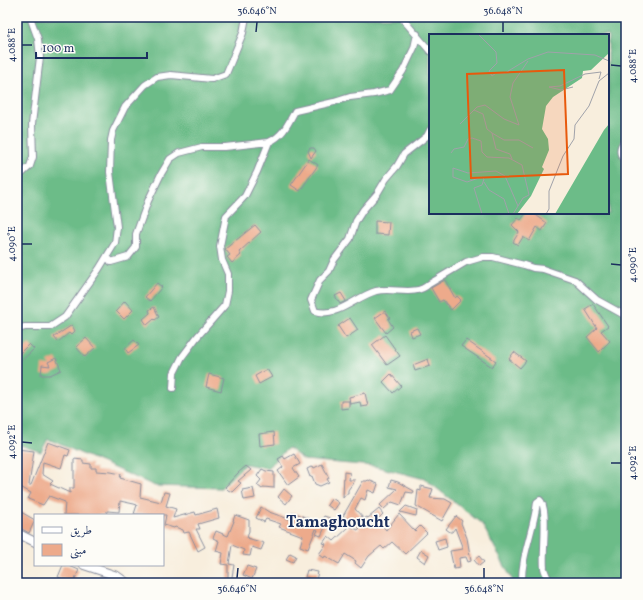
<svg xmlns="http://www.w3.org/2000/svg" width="643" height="600" font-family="Vollkorn,Amiri,serif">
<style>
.forest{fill:#6cbc88;stroke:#447673;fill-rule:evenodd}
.building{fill:#edaa8b}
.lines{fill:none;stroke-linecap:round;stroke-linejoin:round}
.minor-casing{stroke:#8a8e9e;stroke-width:8}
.tertiary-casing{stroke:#8a8e9e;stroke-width:10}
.minor{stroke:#fff;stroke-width:6}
.tertiary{stroke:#fff;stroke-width:8}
.ticks{fill:none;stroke:#1b2f5e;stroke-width:1.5}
.labels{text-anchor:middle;stroke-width:3.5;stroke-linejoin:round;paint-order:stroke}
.quarter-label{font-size:16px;font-weight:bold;fill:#1b2f5e;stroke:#fdfcf7}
.inset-road{fill:none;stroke:#a0a2aa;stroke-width:1}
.view{fill:#e8590c;fill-opacity:0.15;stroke:#e8590c;stroke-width:2}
.inset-edge{fill:none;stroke:#1b2f5e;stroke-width:2}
.neatline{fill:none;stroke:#1b2f5e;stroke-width:1.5}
.ticks-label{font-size:10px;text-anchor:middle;fill:#1b2f5e}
</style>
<rect width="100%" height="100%" fill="#fdfcf7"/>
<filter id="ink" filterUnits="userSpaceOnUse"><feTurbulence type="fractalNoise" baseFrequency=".025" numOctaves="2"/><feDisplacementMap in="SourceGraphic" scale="8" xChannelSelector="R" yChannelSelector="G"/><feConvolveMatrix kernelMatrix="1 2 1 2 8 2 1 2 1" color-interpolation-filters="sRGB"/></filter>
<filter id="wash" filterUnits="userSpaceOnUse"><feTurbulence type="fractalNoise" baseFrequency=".012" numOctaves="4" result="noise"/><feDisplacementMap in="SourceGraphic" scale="16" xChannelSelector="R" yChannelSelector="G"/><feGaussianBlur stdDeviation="0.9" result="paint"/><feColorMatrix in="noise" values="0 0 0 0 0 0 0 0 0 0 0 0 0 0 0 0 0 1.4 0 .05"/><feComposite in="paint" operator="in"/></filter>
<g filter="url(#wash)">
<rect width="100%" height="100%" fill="#f8eedd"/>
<path class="forest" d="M17 17H626V583H514L482 524 425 479 374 466 304 460 288 448 267 468 245 464 221 488 155 486 48 439 41 452 17 444ZM430 35H608V213H430Z"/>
<g id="blocks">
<path class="building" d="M310 148H314L316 151 311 158 308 151Z
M309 159 318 165 300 191 291 185Z
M526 213H533L547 223 542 231 537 227 529 241 523 237 518 245 513 242 519 232 512 225 518 218 521 220Z
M375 221 389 222 388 235 375 234Z
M255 225 261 232 239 252 241 255 232 263 227 257 230 255 225 249Z
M445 280 455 298 457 296 461 300 451 310 443 300 439 302 431 288Z
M157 283 162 287 150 301 145 297Z
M341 293 346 301 340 304 335 296Z
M125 301 133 310 124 319 116 311Z
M593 304 608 326 601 331 610 341 599 352 587 337 597 328 585 309Z
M154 307 159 317 155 320 154 319 147 325 143 319 150 313 149 310Z
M385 311 390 318 388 319 393 327 386 333 375 318Z
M350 318 358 330 346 338 338 326Z
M72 325 75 331 71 335 69 333 58 342 54 337Z
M417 328 420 334 412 337 410 331Z
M385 335 400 356 387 365 372 345Z
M86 338 95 348 85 357 76 347Z
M134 340 139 345 128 353 125 348Z
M466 340 496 361 492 367 461 346Z
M29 344 34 349 17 365V356Z
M514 352 526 361 520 368 509 359Z
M56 358 61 370 50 375H41L42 365 50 366 48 362Z
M428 359 430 366 415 371 413 365Z
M267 369 272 377 259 384 255 376Z
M209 374 224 378 221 391 206 387Z
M391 374 401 386 393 393 383 382Z
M365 393 368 406 361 407 360 402 350 404 349 397Z
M341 401H349V408L341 409Z
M274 432 275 444 260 446 259 434Z
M48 442 70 450 68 456 65 455 61 468 43 462 42 474 53 481 50 484 70 493V488H74V459L83 460V463L91 464V468H96V471L111 472 121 474 120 478 141 484 140 497 161 502 164 492 170 493 166 506 176 509 173 518 195 512 196 515 217 509 219 518 198 524 200 529H196L205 547 198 551 189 532 184 533 183 530 175 527 174 528 164 525 166 515 134 514 137 505 134 504 120 501 119 512 107 511 106 515H64L65 502 49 496 43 505 28 499 31 493 17 485V449L34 451 29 485H31Z
M294 454 300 464 293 468 299 477 288 485 278 471 283 467 278 459 283 456 285 459Z
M322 464 329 478 327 479 329 482 320 486 315 484 312 476 310 477 307 469 313 466 314 468Z
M246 466 251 470 238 481 241 483 232 492 228 490 225 487 238 473Z
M262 469 266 471 274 472V488L263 487 262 489 257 485 261 480 257 476Z
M344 472 350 473 349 480H355L348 490V494H346L343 498Z
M368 480 378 484 375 493 368 490 365 500 361 498 355 509 364 519 367 517 368 518 379 509 383 514 377 520 386 530 399 514 415 531 420 526 427 533 405 554 392 542 384 549 381 546 369 556 361 568 355 563 356 561 345 554 339 564 325 556 324 558 319 554 326 544 323 543 328 536 334 541 350 526 358 530 360 528 343 516 363 481H367Z
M391 480 398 482 414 491 413 493 406 492 401 505 392 502 384 509 380 505 397 489 389 487Z
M421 486 433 489 430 498 445 499 452 503 442 521 416 506 418 490 421 491Z
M253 488 255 498 244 500 242 490Z
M284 489 292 496 286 504 278 497Z
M332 498 339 503 334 510 327 505Z
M406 506 417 510 416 516 400 512Z
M261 507 269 512 292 520 293 512 319 523V522L321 523 324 516 330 518V521L329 524 327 523 321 536 316 534 318 530 316 529 308 549 300 546 303 536 279 527 281 524 266 519 264 522 256 518Z
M21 512 35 520 29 533 17 526V520Z
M235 515 249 520V531L247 538 264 543 261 550 252 547 250 556 243 555 244 550 232 545 229 564 234 565 231 583H228V565L221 564 223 553 216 551 219 541 213 538 216 531 228 536 234 521H233Z
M456 516 462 521 461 523 467 538 471 561 468 562 466 557 459 558 460 568 454 569 450 551 463 549 455 528 452 532H450L446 529Z
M445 538 447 547 438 550 435 541Z
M421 550 429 555 425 563 417 557Z
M290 553 296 556 293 562 286 559Z
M479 556 484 562 479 566 474 560Z
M63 565H67L79 570 73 583 58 577Z
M247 566 256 569 252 579 243 575Z
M307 570 318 572 316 580 305 577Z"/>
</g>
</g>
<g filter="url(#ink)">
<use href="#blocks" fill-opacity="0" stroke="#8a8e9e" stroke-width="1"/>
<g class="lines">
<defs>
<path id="minor" d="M401 17 430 51
M430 130 427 136 404 154 397 166 386 179 377 194 363 210 356 221 350 239 334 260 329 271 320 280 311 300 315 311C338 318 355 297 376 291 393 287 416 297 429 284L466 262 483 257H493L524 265 533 268 543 269 575 280 597 300 626 316
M626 139C618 147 619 155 626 163
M17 178 30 166 33 157 32 124 40 57 38 39 30 17
M107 256 111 262 128 257 136 247V234L148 201 161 174 170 159 179 153 202 147H225L269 142C283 136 288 124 295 111L334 102 350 97 374 94 390 90 403 71 414 48 417 34
M17 329 25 327H50L65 317 99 269 115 243 117 227 110 172 111 140 113 131 125 107 145 85 157 77 171 75 212 79 226 74 243 33 246 17
M173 388 174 373 182 357 197 337 225 305 228 291V274L222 260 220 246 226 216 245 196 257 172 269 142
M522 583C521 556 534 529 537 502L540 500C549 507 542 554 544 568 545 573 548 578 550 583"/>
<path id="tertiary" d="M17 533 35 542
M84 565 117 576 127 583"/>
</defs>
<use href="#minor" class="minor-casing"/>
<use href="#tertiary" class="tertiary-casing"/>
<use href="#minor" class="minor"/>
<use href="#tertiary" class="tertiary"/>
</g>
</g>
<path class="ticks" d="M256 32 257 22M503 32V22M22 45H32M611 65 621 66M22 244H32M611 264 621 265M22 442 32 443M611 463H621M237 578 238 568M484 578V568"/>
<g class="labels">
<g class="quarter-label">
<text x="338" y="527">Tamaghoucht</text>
</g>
</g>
<g transform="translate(429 34)">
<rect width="180" height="180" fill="#f8eedd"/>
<path d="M0 0H180V19L162 36 154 37 153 44 124 63 117 72 113 95 119 105 120 116 113 133 115 135 102 162 88 180H0ZM180 90V180H126L175 96Z" fill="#6cbc88"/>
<path class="inset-road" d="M49 0 67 18 68 29 60 37 63 42 67 39H76L99 25 119 18 166 21 180 27M144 53 132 56 120 53 131 52 156 40 172 38 170 45M45 76 54 80 58 95 63 99 67 115 81 120 83 125M31 90 48 73 56 71 75 85 90 91 81 63 84 49 99 27M63 99 75 106H90L104 114M22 119 25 115 35 113 39 105 43 104 52 107 53 118 58 123 80 124 93 131 100 161 94 164 84 180M55 148 60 156 75 165 80 180M53 180 45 154 53 151 55 145 53 143 38 148 24 143V134L39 139 67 137 76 142 89 172M117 180 120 175V157L134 122 145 105 146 91 160 72 170 47 180 39"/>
<path class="view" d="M135 36 139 140 42 144 38 40Z"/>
<rect width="180" height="180" class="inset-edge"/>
</g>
<rect width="643" height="600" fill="none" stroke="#fdfcf7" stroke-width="44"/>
<rect x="34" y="514" width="130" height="52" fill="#fdfcf7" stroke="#a3aaba"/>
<rect x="42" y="527" width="20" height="6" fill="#ffffff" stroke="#a3aaba"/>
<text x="70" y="534" font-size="12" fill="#1b2f5e">طريق</text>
<rect x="42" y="544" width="20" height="12" fill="#edaa8b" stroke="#a3aaba"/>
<text x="70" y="554" font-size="12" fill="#1b2f5e">مبنى</text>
<path d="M36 52v6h111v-6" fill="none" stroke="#1b2f5e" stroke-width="2"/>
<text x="42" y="52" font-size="12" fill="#1b2f5e" stroke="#fdfcf7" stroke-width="3" paint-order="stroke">100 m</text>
<rect x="22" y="22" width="599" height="556" class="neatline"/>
<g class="ticks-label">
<text x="257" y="14">36.646°N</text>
<text x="503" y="14">36.648°N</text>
<text transform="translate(11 45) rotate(-90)" y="4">4.088°E</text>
<text transform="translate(632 66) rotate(-90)" y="4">4.088°E</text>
<text transform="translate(11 244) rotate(-90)" y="4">4.090°E</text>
<text transform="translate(632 265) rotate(-90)" y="4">4.090°E</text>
<text transform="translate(11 442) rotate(-90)" y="4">4.092°E</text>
<text transform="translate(632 463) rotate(-90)" y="4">4.092°E</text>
<text x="237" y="592">36.646°N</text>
<text x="484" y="592">36.648°N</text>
</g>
</svg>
